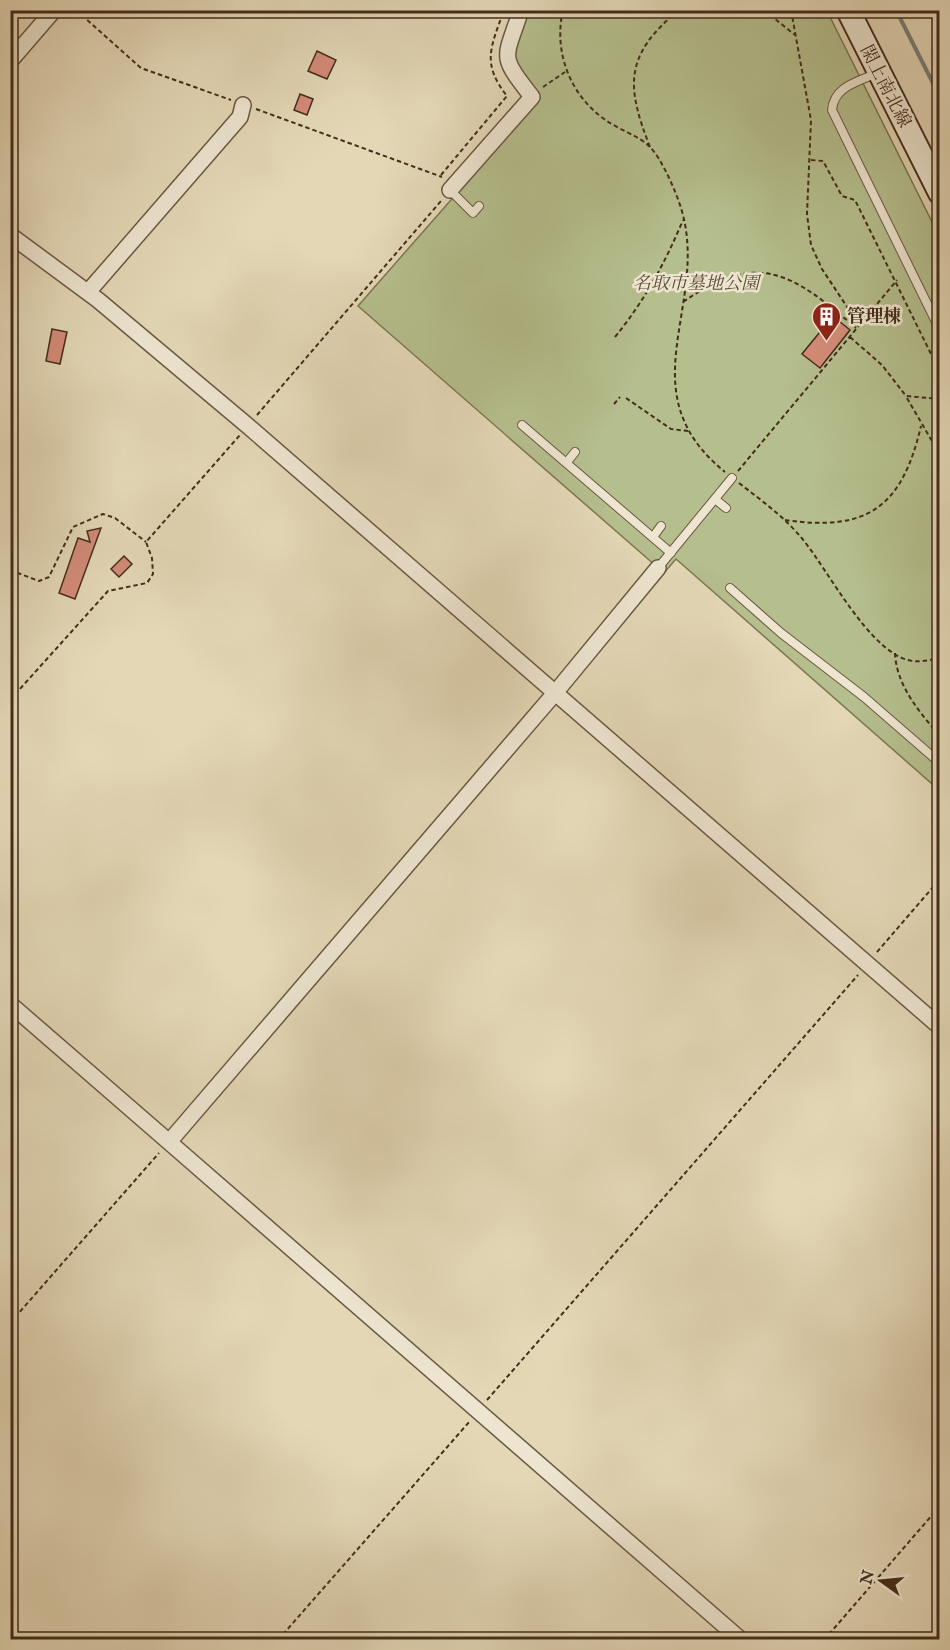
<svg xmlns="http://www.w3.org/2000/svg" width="950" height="1650" font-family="'IM FELL English','Noto Serif JP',serif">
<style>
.green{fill:#b5be8d;stroke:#7c7654;stroke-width:1.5}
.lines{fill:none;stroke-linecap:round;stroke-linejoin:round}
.stream{stroke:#797f7a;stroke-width:4}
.building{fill:#d38b78;stroke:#442d1b;stroke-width:1.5}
.lane-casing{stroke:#6c5842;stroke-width:10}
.street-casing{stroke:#6c5842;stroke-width:18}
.secondary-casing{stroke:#442d1b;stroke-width:26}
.path{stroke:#442d1b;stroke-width:2;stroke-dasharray:4.5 3;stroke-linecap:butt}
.lane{stroke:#ede5d0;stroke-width:8}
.street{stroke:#ede5d0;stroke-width:15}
.secondary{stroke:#ede5d0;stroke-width:22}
.labels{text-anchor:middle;stroke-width:5;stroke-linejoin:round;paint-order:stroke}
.street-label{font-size:18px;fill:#442d1b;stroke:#ede5d0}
.park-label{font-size:18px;font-style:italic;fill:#5b4a32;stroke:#ede5d0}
.poi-label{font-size:18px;font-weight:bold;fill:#442d1b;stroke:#ede5d0;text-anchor:start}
</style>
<rect width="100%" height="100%" fill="#e3d7b6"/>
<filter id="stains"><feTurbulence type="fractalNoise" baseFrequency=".00333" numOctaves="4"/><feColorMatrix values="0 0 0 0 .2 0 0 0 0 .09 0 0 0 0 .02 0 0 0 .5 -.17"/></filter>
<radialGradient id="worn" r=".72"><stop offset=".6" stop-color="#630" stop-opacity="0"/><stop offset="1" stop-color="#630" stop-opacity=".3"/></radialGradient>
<path class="green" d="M528 11H827L939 236V790L676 559 664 573 358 306 535 104 512 58Z"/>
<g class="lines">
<path class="stream" d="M896 10 940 97"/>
</g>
<path class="building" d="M317 51 336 60 327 79 308 71Z
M300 94 313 99 307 115 294 110Z
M833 316 850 330 820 368 802 354Z
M52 329 67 332 60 364 46 361Z
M101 528 75 599 59 593 78 538 90 542 87 531Z
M124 556 132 564 119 577 111 569Z"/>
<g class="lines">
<defs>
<path id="lane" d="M877 73C858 82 834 86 832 110L940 330
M450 190 473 213 479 206
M522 425 671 553
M567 462 575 452
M715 499 726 508
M653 537 661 526
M658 568 732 478
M730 588 781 633 864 697 940 763"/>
<path id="street" d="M10 61 54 10
M450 190 532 97C499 54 504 61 521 10
M10 235 98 300 248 426 940 1027
M88 292 240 117 243 105
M10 1004 169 1142 555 693 658 568
M169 1142 741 1640"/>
<path id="secondary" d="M848 10 940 193"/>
</defs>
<use href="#lane" class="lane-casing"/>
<use href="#street" class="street-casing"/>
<use href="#secondary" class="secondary-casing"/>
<path class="path" d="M76 10 141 68 231 100
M563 10C553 53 571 97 607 121 620 130 639 136 650 147 662 159 676 192 681 208 711 305 625 391 725 472
M764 10 795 35
M791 10 811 120 807 214 811 245 822 269 859 325
M928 10 940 34
M543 87 565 72
M256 109 442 177
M650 147C626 86 624 55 679 10
M811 160 823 161 842 196 855 200 934 360 940 380
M441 175 507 96C481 63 491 47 504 10
M683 302C759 249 793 274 856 328
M615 337C645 300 665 263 683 220
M850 337 882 365 906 396 940 399
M626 398 671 429 688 431
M907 398 940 455
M614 404 620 397
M257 415 441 201
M738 471 897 280
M739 483C762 501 786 518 804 541 829 572 869 650 908 660 919 663 929 660 940 658
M785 520C868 532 902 507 921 426
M10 570 39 581 49 577 73 527 103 514 115 518 146 542
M895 653C896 685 920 713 940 736
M10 700 108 591 147 583 153 574 152 558 146 542 240 435
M877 952 940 879
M10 1323 159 1153
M487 1400 858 975
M278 1640 470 1421
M824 1640 940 1506"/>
<use href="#lane" class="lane"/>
<use href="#street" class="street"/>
<use href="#secondary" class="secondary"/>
</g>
<defs>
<symbol id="building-pin" viewBox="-11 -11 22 30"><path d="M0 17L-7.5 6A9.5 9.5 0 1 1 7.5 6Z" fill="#8f2418" stroke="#ede5d0"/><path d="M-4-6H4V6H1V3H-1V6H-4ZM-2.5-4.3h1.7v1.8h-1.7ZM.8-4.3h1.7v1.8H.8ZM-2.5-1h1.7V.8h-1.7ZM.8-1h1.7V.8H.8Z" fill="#fff"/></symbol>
</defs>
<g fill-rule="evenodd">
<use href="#building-pin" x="810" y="300" width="33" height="45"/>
</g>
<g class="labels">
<g class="street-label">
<text transform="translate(886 86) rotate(63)" y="6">閖上南北線</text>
</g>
<g class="park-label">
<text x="696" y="289">名取市墓地公園</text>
</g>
<g class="poi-label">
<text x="847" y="322">管理棟</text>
</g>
</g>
<rect width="950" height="1650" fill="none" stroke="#e3d7b6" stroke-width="36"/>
<rect x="12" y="12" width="926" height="1626" fill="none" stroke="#442d1b" stroke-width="3"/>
<rect x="18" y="18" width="914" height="1614" fill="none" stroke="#442d1b" stroke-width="1.5"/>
<g transform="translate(881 1581) rotate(285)" stroke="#ede5d0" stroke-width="4.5" paint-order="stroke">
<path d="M0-4.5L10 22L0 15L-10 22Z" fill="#442d1b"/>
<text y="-9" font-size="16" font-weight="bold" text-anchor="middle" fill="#442d1b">N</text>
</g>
<rect width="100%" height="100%" filter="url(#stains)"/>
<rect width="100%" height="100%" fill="url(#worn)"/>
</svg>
